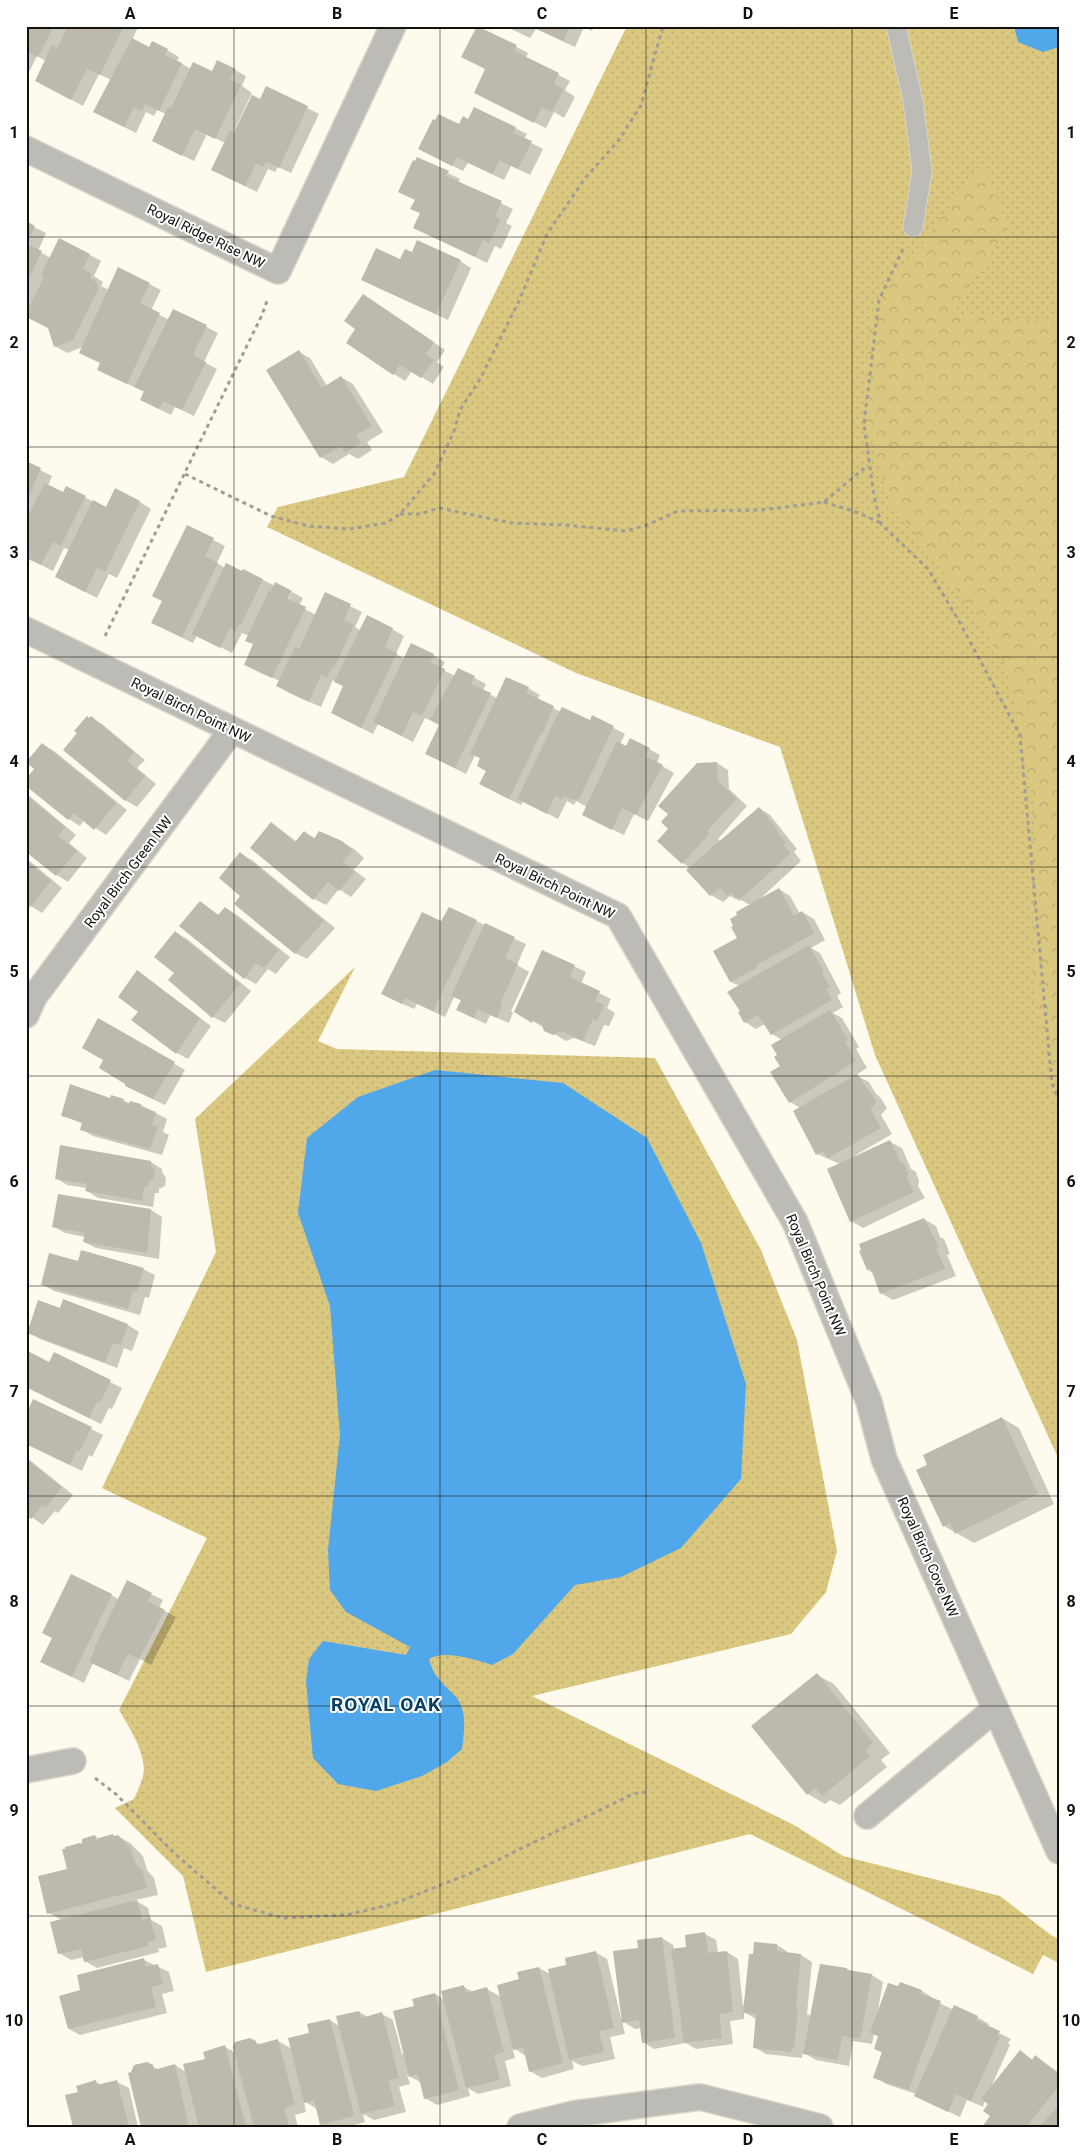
<svg xmlns="http://www.w3.org/2000/svg" width="1085" height="2153" font-family="Roboto,sans-serif">
<style>
.grass{fill:url(#grass-dots)}
.forest{fill:url(#forest-crowns)}
.water{fill:#50a8ea}
.shadow{fill:#0003}
.building{fill:#bdbaad}
.lines{fill:none;stroke-linecap:round;stroke-linejoin:round}
.pedestrian-casing{stroke:#d8d5c9;stroke-width:21}
.minor-casing{stroke:#d8d5c9;stroke-width:28}
.path{stroke:#a09e94;stroke-width:3;stroke-dasharray:4 4;stroke-linecap:butt}
.pedestrian{stroke:#bcbbb5;stroke-width:19}
.minor{stroke:#bcbbb5;stroke-width:25}
.grid{fill:none;stroke:#12110d;stroke-width:1;stroke-opacity:0.55}
.labels{text-anchor:middle;stroke-width:4;stroke-linejoin:round;paint-order:stroke}
.street-label{font-size:14px;fill:#12110d;stroke:#fff}
.district-label{font-size:19px;font-weight:bold;letter-spacing:1px;fill:#0b3f62;stroke:#fff}
.neatline{fill:none;stroke:#12110d;stroke-width:2}
.grid-label{font-size:16px;text-anchor:middle;font-weight:bold;fill:#12110d}
</style>
<defs>
<pattern id="grass-dots" width="8" height="8" patternUnits="userSpaceOnUse" patternTransform="scale(1.25)"><rect width="8" height="8" fill="#dac780"/><path d="M2 2h.1M6 6h.1" fill="none" stroke="#baaa6d" stroke-width="1.8" stroke-linecap="round"/></pattern>
<pattern id="forest-crowns" width="20" height="18" patternUnits="userSpaceOnUse" patternTransform="scale(1.25)"><rect width="20" height="18" fill="#dac780"/><path d="M2 6a3 3 0 1 1 6 0M12 15a3 3 0 1 1 6 0" fill="none" stroke="#baaa6d"/></pattern>
</defs>
<rect width="100%" height="100%" fill="#fefaed"/>
<path class="grass" d="M627 26H1059V1460L875 1055 780 747 576 673 267 527 278 507 404 477Z
M355 967 318 1041 337 1049 655 1058 761 1250 797 1340 837 1551 826 1592 791 1634 532 1696 794 1825 843 1856 1000 1896 1051 1935 1059 1939V1963L1043 1955 1033 1974 750 1834 206 1972 183 1876 115 1808 134 1799C137 1792 141 1784 143 1776 148 1756 129 1727 119 1710L207 1538 102 1488 216 1252 195 1119Z"/>
<path class="forest" d="M982 163 1008 228 952 313 1059 323V1120L1032 975 1034 807 1008 670 974 613 892 504 864 424 870 312Z"/>
<path class="water" d="M1014 26H1059V47L1043 52 1018 42Z
M435 1070 563 1083 647 1138 701 1243 746 1384 741 1479 681 1548 621 1577 575 1585 513 1654 492 1665C477 1660 443 1649 429 1659 434 1678 443 1683 455 1696 468 1710 464 1732 462 1749L447 1762 422 1776 376 1791 338 1784 313 1758 306 1681 309 1659 323 1641 406 1655 410 1647 346 1612 330 1590 328 1550 340 1435 330 1306 298 1213 307 1138 358 1097Z"/>
<path class="shadow" d="M26 26H136L138 27 132 40 150 48 152 43 167 50 179 57 177 61 191 69 213 72 235 70 246 76 242 86 252 93 233 133 235 134 260 101 267 87 319 114 291 173 278 167 275 172 268 169 257 192 224 176 225 143 207 134 194 161 165 147 166 114 157 110 154 116 146 112 136 133 106 118 111 80 99 74 83 106 48 87 46 61 37 56 26 78Z
M505 26H594L592 31 584 27 575 47 536 29 530 38Z
M478 27 528 53 526 58 570 81 565 90 575 97 564 118 554 112 546 128 487 99V69Z
M469 120 515 128 527 134 524 139 543 149 530 175 511 166 504 180 468 163 463 171 431 155Z
M448 173 460 179 458 183 513 209 506 223 512 226 501 249 495 246 487 263 415 227Z
M26 223 46 233 38 251 51 258 90 255 101 261 94 276 103 282 101 286 109 290 149 284 161 290 151 310 169 320 174 310 218 333 204 362 217 369 194 416 175 407 171 415 141 400 145 392 110 376 101 363 83 347 67 353 55 346 49 328 26 316Z
M401 260 460 261 471 268 448 320 374 286Z
M364 295 445 350 437 362 444 367 433 384 412 371 405 381 394 374 357 329Z
M299 352 310 358 327 386 341 377 353 384 383 432 367 442 372 450 358 459 349 454 333 464 321 457Z
M26 463 52 476 48 486 63 494 66 488 106 508 140 502 151 509 117 578 109 574 97 598 56 577 70 550 64 548 53 571 26 557Z
M188 527 225 546 217 563 225 568 243 573 244 570 275 586 286 605 292 592 303 598 299 606 316 615 326 594 362 612 355 627 361 631 392 629 404 636 396 654 405 659 433 655 445 662 441 669 455 676 458 670 475 678 486 684 483 691 497 698 528 688 540 695 537 700 561 712 590 722 593 717 625 734 620 744 627 747 649 749 660 755 657 763 674 773 648 821 634 814 624 835 595 821 587 807 576 801 574 805 567 801 558 819 523 801 521 805 493 791 481 759 475 755 466 774 438 760 441 725 425 718 413 742 378 724 373 734 344 719 345 687 333 680 321 707 289 693 278 686 280 681 257 671 255 644 249 636 242 633 232 653 197 635 193 643 164 629 163 601Z
M91 718 102 724 145 760 137 768 156 784 137 807 125 800 90 719Z
M42 744 54 751 127 810 106 835 84 820 80 826 69 819Z
M717 763 728 770 729 789 747 806 718 839 721 842 759 808 770 815 797 849 794 852 801 861 761 898 779 889 790 896 800 914 802 912 814 919 825 940 811 948 820 953 841 993 837 996 843 1007 833 1013 842 1018 859 1047 856 1049 867 1068 856 1075 869 1082 876 1094 880 1097 887 1108 881 1115 892 1134 856 1155 857 1157 890 1142 902 1148 911 1169 916 1172 919 1181 918 1186 925 1198 863 1228 851 1221 840 1164 817 1154 800 1108 790 1102 779 1056 782 1040 772 1034 765 1024 756 1029 745 1022 740 986 731 982 714 952 738 938 753 904H748L741 900 740 901 730 896 723 902 711 895 688 870 691 868 683 863 670 829Z
M26 793 76 835 69 843 87 858 68 882 57 875 26 850Z
M272 823 297 842 304 832 315 838 341 842 354 849 364 858 354 870 366 879 351 897 339 889 326 905 314 899Z
M240 854 252 860 335 928 307 959 295 953 242 895Z
M26 858 62 888 42 913 26 903Z
M200 902 220 916 226 908 237 915 290 957 276 974 268 969 256 984 245 978Z
M476 921 526 944 517 965 529 972 511 1011 513 1013 509 1023 490 1015 486 1024 469 1016 457 1009 462 1001 454 997 445 1017 417 1004 414 1009 394 1000 442 923Z
M176 933 187 939 251 991 225 1023 213 1017 169 980 175 973Z
M543 951 586 972 581 984 611 999 607 1008 615 1013 609 1026 604 1025 595 1046 574 1038 566 1041 516 1011Z
M138 972 211 1026 188 1059 177 1053 139 1012Z
M99 1020 185 1070 165 1105 136 1091 105 1060Z
M111 1099 123 1100 131 1104 141 1105 167 1119 163 1132 169 1135 162 1155 93 1136 81 1129 83 1124 62 1115Z
M151 1162 162 1169V1172L166 1178 165 1186 159 1189V1193H155L153 1207 98 1198 87 1191V1188L67 1185 56 1178Z
M151 1210 162 1217 159 1259 96 1248 84 1242 85 1237 65 1233 54 1227Z
M924 1219 936 1226 940 1237 944 1239 950 1254 947 1255 956 1276 893 1300 881 1293 874 1274 868 1270Z
M79 1263 143 1269 155 1275 149 1298 145 1297 140 1315 54 1291 42 1284Z
M64 1300 128 1325 139 1332 132 1351 124 1348 117 1368 40 1339 28 1332 60 1309Z
M26 1352 49 1364 54 1354 122 1388 112 1409 109 1408 101 1424 26 1387Z
M34 1400 103 1435 92 1457 89 1455 82 1471 26 1444 29 1410Z
M1002 1418 1019 1428 1054 1504 974 1543 944 1526Z
M26 1457 73 1495 58 1513 55 1511 43 1525 26 1513Z
M151 1594 163 1600 159 1608 176 1617 151 1665 140 1659 129 1681 93 1663 84 1683 42 1662 111 1595 120 1600Z
M817 1675 834 1684 890 1753 881 1760 887 1767 840 1805 830 1800 825 1804 808 1794Z
M95 1836 99 1839 118 1836 130 1843 143 1856 147 1870 154 1878 158 1895 135 1900 148 1908 151 1920 162 1926 167 1947 158 1949 159 1952 97 1968 85 1961 84 1957 71 1960 59 1953 62 1920 49 1913 82 1845Z
M705 1934 716 1940 718 1953 727 1952 738 1959 743 2007 754 1955 777 1945 788 1952V1954L801 1955 812 1962 807 2014 811 2016 821 1965 847 1969 853 1972 872 1975 883 1982 878 2010 901 1984 922 1991 933 1998V2000L954 2010 977 2017 989 2024 987 2027 1011 2039 1008 2043 1010 2045 992 2085 1020 2052 1033 2060 1036 2057 1059 2073V2127H983L992 2116 990 2104 985 2101 983 2107 967 2100 960 2117 927 2102 915 2096 916 2094 886 2084 875 2077 883 2053 875 2049 879 2037 874 2034 872 2044 853 2041 849 2066 816 2060 806 2054H802V2058L766 2054 754 2047 756 2019 744 2012V2019L730 2021 733 2044 696 2049 686 2043 654 2049 643 2042 641 2028 635 2029 622 2021 625 2034 610 2037 615 2059 582 2066 572 2061 574 2069 542 2078 530 2071 526 2056 512 2047 515 2058 505 2061 511 2086 478 2094 468 2088 470 2096 437 2105 425 2098 422 2083 407 2075 410 2084 399 2087 406 2112 374 2120 363 2114 365 2122 347 2127H326L321 2124 317 2109 304 2101 306 2112 295 2115 298 2127H143L147 2063 159 2070 175 2065 186 2072 225 2047 236 2053 250 2039 261 2045 278 2041 292 2049 330 2020 339 2026 359 2012 368 2017 382 2014 393 2020 402 2054H404L415 2007 435 1994 445 2000 464 1987 473 1992 487 1989 501 1997 520 1980 539 1968 550 1974 595 1952 607 1959 621 2018H623L639 1949 662 1938 673 1945 674 1950 687 1948Z
M144 1960 169 1972 174 1991 162 1994 167 2013 80 2035 69 2029 82 1991Z
M96 2082 102 2085 117 2082 129 2088 138 2127H75L79 2092Z"/>
<path class="building" d="M26 26H54L38 57 26 51Z
M68 26H124L100 75 87 69 71 100 35 81 52 45 57 48Z
M477 26 517 45 514 51 559 73 554 82 556 83 555 85 564 89 552 112 542 107 534 123 474 93 485 69 461 57Z
M531 26H570L563 41Z
M132 38 149 47 152 41 168 49 165 55 182 63 159 111 145 104 142 111 134 107 124 127 93 112Z
M217 60 236 69 230 80 241 85 215 139 195 129 182 156 152 141 168 107 171 108 193 62 212 71Z
M266 86 308 106 279 168 266 161 263 167 256 163 245 186 211 170 230 130 234 132 252 95 260 99Z
M474 107 516 127 513 133 532 141 518 169 510 165V166L500 160 492 174 456 157 452 166 418 149 433 119 435 120 438 114 459 124 463 116 468 119Z
M417 157 449 171 446 176 502 201 495 216 501 219 489 243 483 240 475 257 413 228 420 213 410 209 415 200 398 192 413 160 415 161Z
M26 221 35 226 27 244 42 251 26 284Z
M59 238 90 254 83 269 92 274 90 278 96 282 99 288 73 340 54 347 48 328 26 317V313L44 277 41 275Z
M417 240 461 260 436 314 361 280 376 248 400 259 405 249 412 252Z
M118 267 150 283 140 303 160 313 127 384 97 370 100 363 79 353Z
M363 294 434 342 426 354 434 360 421 378 400 365 393 375 346 343 355 329 344 321Z
M173 309 207 325 193 355 206 362 182 410 163 401 159 409 140 400 144 391 134 387Z
M299 350 322 388 341 376 372 426 356 435 361 443 345 453 341 446 320 458 266 370Z
M26 461 41 468 26 503Z
M45 483 63 492 66 486 86 496 61 546 53 542 41 565 26 558V520Z
M115 488 140 501 105 572 97 568 85 592 55 577 93 500 106 507Z
M187 525 214 538 205 556 218 563 182 637 151 623 162 601 152 596Z
M226 563 242 571 243 569 263 579 241 625 239 624 236 631 230 628 220 648 192 634Z
M275 582 292 591 288 599 306 607 272 678 244 665 253 644 245 641 269 591H271Z
M325 592 351 604 344 620 354 625 334 668 332 667 327 678 321 675 309 702 276 686 295 647 299 649Z
M367 615 393 628 385 647 397 653 361 728 331 713 343 686 334 682Z
M411 643 434 654 430 662 445 669 422 716 413 712 402 736 373 722Z
M458 668 475 676 471 684 491 693 455 768 425 754 439 725 430 720Z
M506 677 529 687 526 693 554 706 542 734 541 733 509 799 479 784 486 771 477 766 480 758 470 754Z
M562 707 590 720 592 715 614 726 579 799 573 800 564 796 562 799 555 796 547 814 517 799 549 733H548Z
M87 716 89 718 91 716 134 752 127 761 145 776 125 801 63 750 77 733 74 731Z
M630 738 650 748 645 756 663 765 636 815 622 808 612 830 582 815 617 741 626 746Z
M42 743 116 803 94 830 74 813 68 820 26 786V779L34 769 26 762Z
M717 762 718 781 737 799 707 831 709 834 682 864 657 841 668 829 661 822 668 814 658 806 697 763Z
M26 795 65 827 58 836 77 851 56 876 26 852Z
M759 807 777 829 776 830 786 842 783 845 791 853 742 898H736L731 892 727 896 720 888 710 896 686 870Z
M271 822 295 842 304 831 314 839 319 831 342 841 353 850 343 862 355 872 339 891 328 882 313 900 250 848Z
M240 852 324 921 295 954 234 904 240 896 219 878Z
M26 860 51 881 30 907 26 905Z
M779 888 794 916 802 911 815 933 756 965 757 968 730 982 713 951 737 938 731 927 733 926 730 919 737 915 736 912Z
M200 901 218 915 225 907 279 950 264 968 256 963 244 979 179 926Z
M449 907 477 920 433 1011 405 998 402 1004 381 994 422 912 441 921Z
M485 923 515 937 505 958 518 964 500 1004 502 1005 497 1018 478 1009 474 1018 456 1010 461 1000 451 996Z
M175 931 240 984 212 1018 168 980 174 973 154 957Z
M809 945 824 972 822 973 830 987 826 989 832 1000 771 1035 758 1015 744 1023 738 1012 740 1011 727 992Z
M542 950 575 965 570 977 600 991 595 1001 604 1005 597 1021 593 1019 583 1041 562 1031 553 1035 544 1031 542 1025 533 1020 532 1023 514 1012Z
M137 970 200 1018 176 1054 131 1020 138 1012 118 997Z
M830 1010 848 1040 845 1042 856 1061 789 1103 770 1072 780 1066 774 1057 777 1055 771 1045Z
M98 1018 175 1062 153 1099 125 1086V1084L99 1068 103 1060 82 1048Z
M857 1074 876 1101 874 1106 870 1108 881 1128 828 1158 823 1151 816 1155 793 1111Z
M70 1084 110 1098 111 1095 124 1099 123 1102 129 1104 130 1101 141 1104V1107L156 1112 152 1125 158 1127 150 1149 80 1130 82 1122 61 1116Z
M890 1140 900 1161 904 1164 908 1173 907 1178 914 1192 850 1222 827 1169Z
M60 1145 151 1161V1165L155 1171 153 1179 148 1183V1187H144L142 1201 85 1191 87 1184 55 1179Z
M58 1194 151 1209 147 1253 83 1242 85 1233 52 1227Z
M924 1218 939 1247 936 1248 945 1269 880 1294 871 1269 867 1270 859 1251 861 1250 859 1244Z
M81 1250 144 1268 137 1292 133 1291 128 1309 41 1285 49 1253 78 1261Z
M63 1299 128 1324 121 1345 113 1343 105 1362 27 1333 38 1300 60 1308Z
M26 1350 49 1362 54 1352 111 1380 100 1403 97 1402 89 1418 26 1387Z
M33 1399 92 1427 80 1451 77 1450 70 1465 26 1444V1407L29 1408Z
M1002 1417 1038 1494 955 1534 950 1523 943 1527 916 1470 927 1465 923 1455Z
M26 1459 62 1487 46 1507 43 1505 31 1519 26 1515Z
M71 1574 112 1594 72 1677 40 1662 52 1638 42 1633Z
M127 1580 152 1593 148 1601 165 1610 139 1659 128 1654 117 1675 89 1662 95 1649H94Z
M817 1673 873 1743 865 1750 870 1756 822 1796 815 1788 807 1795 751 1726Z
M113 1834 114 1836 118 1835 131 1849 135 1863 142 1870 147 1888 47 1914 38 1876 67 1869 62 1849H65V1847L80 1843 82 1844V1839L95 1835 96 1840H98L99 1838Z
M137 1900 142 1920 150 1917 156 1940 147 1942 148 1946 84 1962 81 1949 58 1954 50 1922Z
M705 1932 708 1953 727 1951 733 2012 719 2014 722 2038 684 2043 671 1949 686 1947 685 1935Z
M662 1937 675 2038 642 2043 639 2020 622 2023 613 1951 638 1948 637 1940Z
M754 1942 777 1944V1951L801 1954 796 2008H798L794 2049H791V2052L753 2048 756 2014 743 2013 749 1954H753Z
M596 1951 614 2028 599 2031 604 2052 569 2060 548 1969 566 1965 565 1958Z
M144 1958 146 1967 158 1964 163 1984 151 1987 156 2007 68 2029 59 1996 80 1990 77 1975Z
M820 1964 847 1968V1970L872 1974 860 2039 842 2036 838 2060 803 2054Z
M539 1967 563 2063 529 2072 523 2047 513 2050 497 1985 519 1979 517 1972Z
M900 1982 922 1990 921 1994 941 2001 909 2090 873 2078 882 2052 874 2049 878 2036 870 2033 888 1983 898 1986Z
M464 1985 466 1993 487 1987 504 2052 494 2055 500 2080 466 2088 441 1991Z
M435 1993 459 2090 424 2099 418 2074 409 2077 393 2011 414 2006 412 1999Z
M954 2005 978 2016 976 2020 1000 2031 997 2036 1000 2037 971 2101 956 2094 948 2112 914 2096Z
M359 2011 361 2018 382 2012 399 2078 388 2080 395 2106 361 2114 336 2016Z
M330 2019 354 2116 320 2125 314 2100 304 2103 288 2038 309 2033 307 2024Z
M250 2038 256 2041V2045L278 2039 295 2105 284 2108 289 2127H254L233 2047 235 2042Z
M225 2045 246 2127H199L183 2064 205 2059 203 2052Z
M1020 2050 1032 2060 1035 2055 1059 2074V2086L1026 2127H982L990 2116 983 2111 988 2104 981 2099Z
M147 2062 153 2065 154 2070 175 2064 189 2127H141L128 2073 131 2072 134 2065Z
M96 2080 97 2085 117 2080 129 2127H73L65 2095 78 2092 76 2086Z
M1059 2105V2127H1039Z"/>
<g class="lines">
<defs>
<path id="pedestrian" d="M896 26 913 101 922 171 913 227"/>
<path id="minor" d="M26 149 278 271 393 26
M26 630 618 916 795 1222 869 1402 884 1459 1059 1851
M26 1015 34 997 232 730
M26 1770 73 1761
M867 1816 995 1709
M520 2127 573 2114 700 2097 820 2127"/>
</defs>
<use href="#pedestrian" class="pedestrian-casing"/>
<use href="#minor" class="minor-casing"/>
<path class="path" d="M903 249 879 300 864 424 874 496 881 524 928 569 960 623 1020 735 1052 1084 1059 1100
M185 474 271 516 308 526 349 529 386 523 400 514 434 474 454 431 460 410 480 379 518 303 547 234 586 177 619 140 641 105 663 26
M824 502 856 512 881 523
M400 514H420L439 508 511 523 566 525 626 531 647 525 678 511 761 510 824 502 868 465
M105 636 262 315 268 298
M95 1778 117 1795 174 1853 233 1904 283 1918 346 1915 393 1904 471 1873 633 1794 645 1792"/>
<use href="#pedestrian" class="pedestrian"/>
<use href="#minor" class="minor"/>
</g>
<path class="grid" d="M234 26V2127M440 26V2127M646 26V2127M852 26V2127M26 237H1059M26 447H1059M26 657H1059M26 867H1059M26 1076H1059M26 1286H1059M26 1496H1059M26 1706H1059M26 1916H1059"/>
<g class="labels">
<g class="street-label">
<text transform="translate(206 236) rotate(26)" y="5">Royal Ridge Rise NW</text>
<text transform="translate(191 710) rotate(26)" y="5">Royal Birch Point NW</text>
<text transform="translate(128 872) rotate(-53)" y="5">Royal Birch Green NW</text>
<text transform="translate(555 886) rotate(26)" y="5">Royal Birch Point NW</text>
<text transform="translate(816 1275) rotate(67)" y="5">Royal Birch Point NW</text>
<text transform="translate(928 1557) rotate(66)" y="5">Royal Birch Cove NW</text>
</g>
<g class="district-label">
<text x="386" y="1711">ROYAL OAK</text>
</g>
</g>
<rect width="1085" height="2153" fill="none" stroke="#ffffff" stroke-width="55"/>
<rect x="28" y="28" width="1030" height="2098" class="neatline"/>
<g class="grid-label">
<text x="130" y="19">A</text>
<text x="337" y="19">B</text>
<text x="542" y="19">C</text>
<text x="748" y="19">D</text>
<text x="954" y="19">E</text>
<text x="14" y="138">1</text>
<text x="1071" y="138">1</text>
<text x="14" y="348">2</text>
<text x="1071" y="348">2</text>
<text x="14" y="558">3</text>
<text x="1071" y="558">3</text>
<text x="14" y="767">4</text>
<text x="1071" y="767">4</text>
<text x="14" y="977">5</text>
<text x="1071" y="977">5</text>
<text x="14" y="1187">6</text>
<text x="1071" y="1187">6</text>
<text x="14" y="1397">7</text>
<text x="1071" y="1397">7</text>
<text x="14" y="1607">8</text>
<text x="1071" y="1607">8</text>
<text x="14" y="1816">9</text>
<text x="1071" y="1816">9</text>
<text x="14" y="2026">10</text>
<text x="1071" y="2026">10</text>
<text x="130" y="2145">A</text>
<text x="337" y="2145">B</text>
<text x="542" y="2145">C</text>
<text x="748" y="2145">D</text>
<text x="954" y="2145">E</text>
</g>
</svg>
